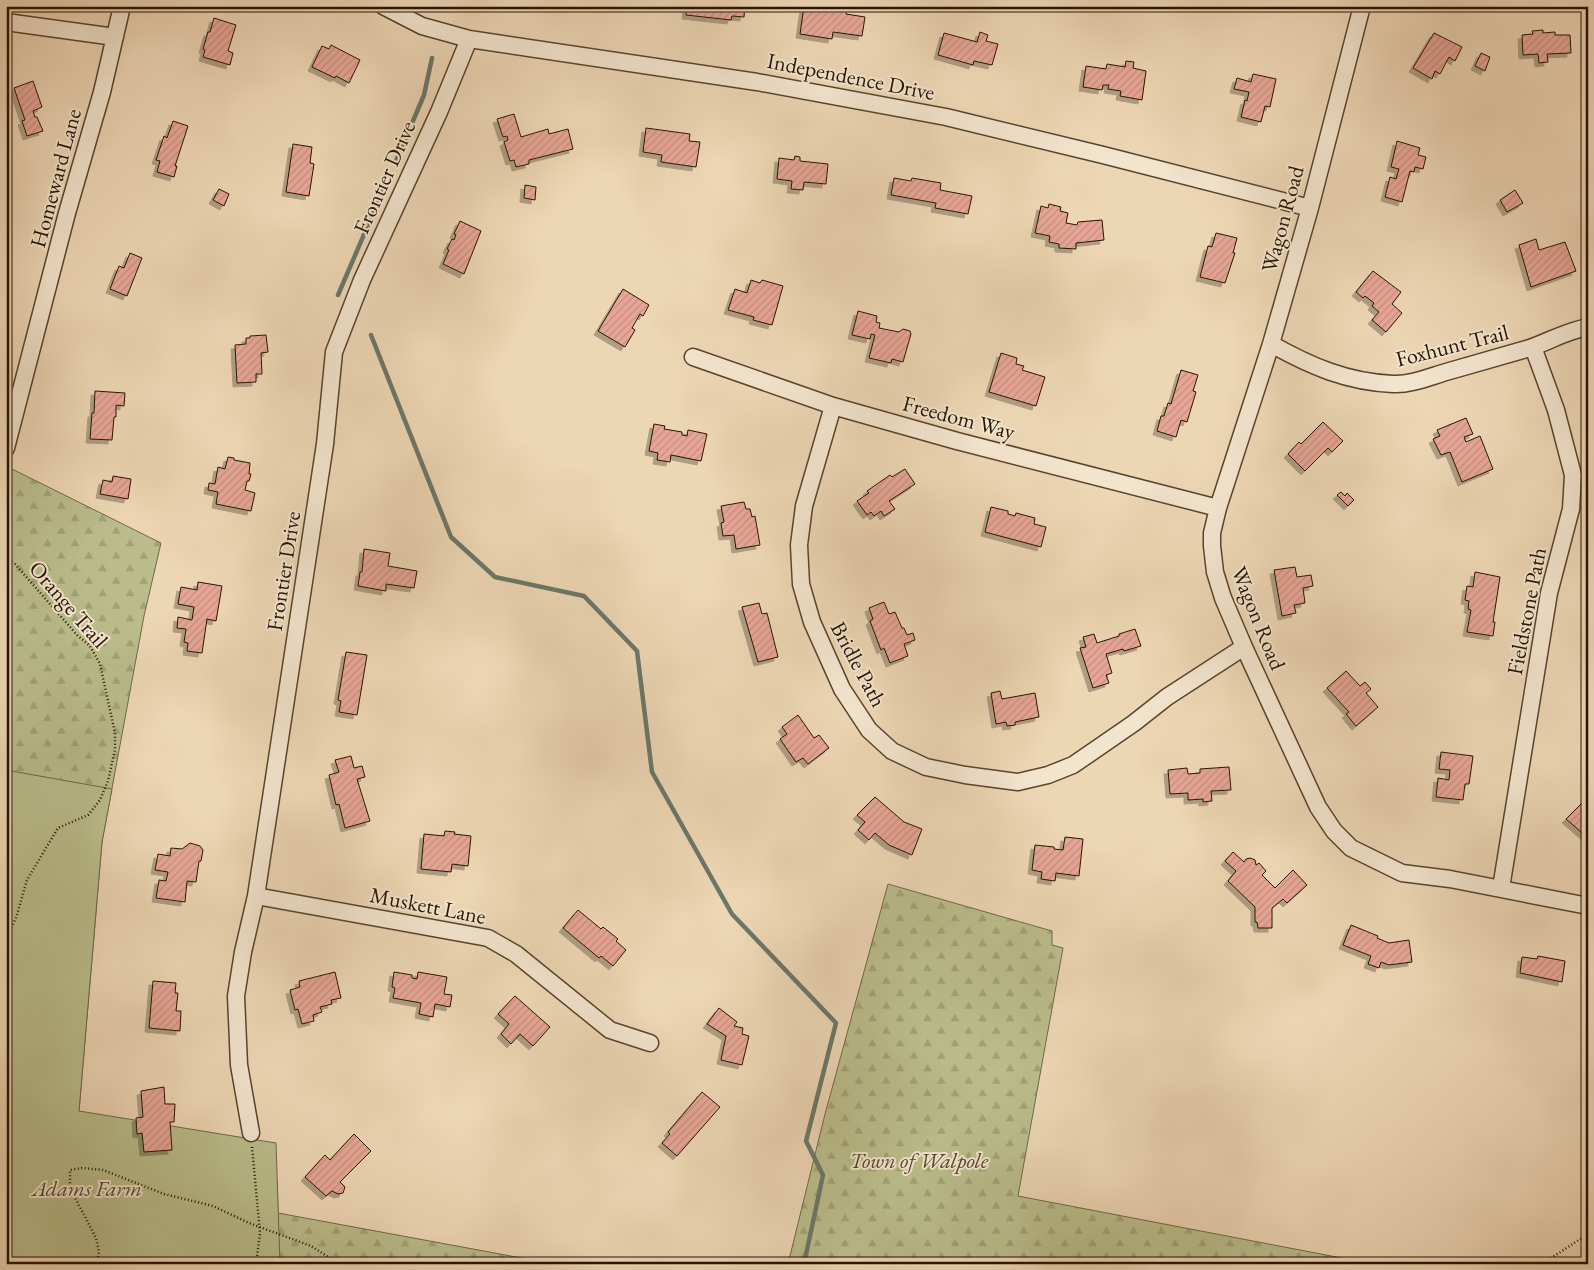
<svg xmlns="http://www.w3.org/2000/svg" width="1594" height="1270" font-family="'EB Garamond',serif">
<style>
.forest{fill:url(#forest-firs);stroke:#706846}
.green{fill:#babd8b;stroke:#706846}
.lines{fill:none;stroke-linecap:round;stroke-linejoin:round}
.stream{stroke:#6b7768;stroke-width:4.5}
.building{fill:url(#building-hatch);stroke:#271400;filter:url(#shadow)}
.minor-casing{stroke:#58442d;stroke-width:19}
.path{stroke:#271400;stroke-width:2.5;stroke-dasharray:1 2.5;stroke-linecap:butt}
.minor{stroke:#f3e4ce;stroke-width:16}
.labels{text-anchor:middle;stroke-width:4;stroke-linejoin:round;paint-order:stroke}
.street-label{font-size:22px;fill:#271400;stroke:#f3e4ce}
.park-label{font-size:22px;font-style:italic;fill:#53472a;stroke:#f3e4ce}
</style>
<defs>
<pattern id="forest-firs" width="22" height="20" patternUnits="userSpaceOnUse" patternTransform="scale(1.25)"><rect width="22" height="20" fill="#babd8b"/><path d="M5 1l3.5 6h-7zM16 11l3.5 6h-7z" fill="#a0a276"/></pattern>
<pattern id="building-hatch" width="6" height="6" patternUnits="userSpaceOnUse" patternTransform="scale(1.25)"><rect width="6" height="6" fill="#e7a697"/><path d="M-1 1l2-2M0 6l6-6M5 7l2-2" fill="none" stroke="#c68e80"/></pattern>
<filter id="shadow"><feDropShadow dx="-4" dy="4" stdDeviation="0" flood-color="#0004"/></filter>
</defs>
<rect width="100%" height="100%" fill="#edd6b4"/>
<filter id="stains"><feTurbulence type="fractalNoise" baseFrequency=".004" numOctaves="4"/><feColorMatrix values="0 0 0 0 .2 0 0 0 0 .09 0 0 0 0 .02 0 0 0 .5 -.17"/></filter>
<radialGradient id="worn" r=".72"><stop offset=".6" stop-color="#630" stop-opacity="0"/><stop offset="1" stop-color="#630" stop-opacity=".3"/></radialGradient>
<path class="forest" d="M6 466 161 543 144 616 102 842 79 1111 106 1155 277 1181 278 1213 554 1264H6Z
M888 884 1052 931V945L1063 948 1018 1196 1373 1264H788L825 1114Z"/>
<path class="green" d="M6 770 112 789 102 842 79 1111 276 1143 280 1264H6Z"/>
<g class="lines">
<path class="stream" d="M396 161 424 95 432 58
M338 295 384 188
M371 335 451 537 495 577 584 596 637 651 652 772 732 914 836 1023 806 1141 823 1175 804 1264"/>
</g>
<path class="building" d="M687 6H745L744 17 732 16 731 20 686 15Z
M804 6H828L827 8 836 9V6H847L846 14 865 17 862 36 833 32 832 39 800 34Z
M214 18 236 25 228 51 233 53 230 65 203 57 205 50 203 49 208 32H210Z
M1543 30V33L1555 32V35H1570L1571 53 1547 54 1548 62 1539 63 1538 54 1523 55 1522 35 1533 34 1532 31Z
M980 32 988 35 986 41 998 44 992 65 974 61 973 65 938 55 944 33 977 42Z
M1434 33 1462 47 1455 61 1449 57 1440 74 1435 71 1432 79 1413 68Z
M331 45 360 60 349 83 336 76 335 78 312 67 322 46 329 49Z
M1481 53 1490 57 1485 71 1475 66Z
M1126 61 1134 62 1133 68 1146 71 1142 100 1120 96 1121 91 1108 89 1109 85H1103L1102 90 1083 87 1086 66 1106 69 1107 64 1125 67Z
M1253 74 1276 79 1270 107 1265 106 1261 122 1241 117 1245 100 1247 101 1249 92 1234 89 1237 78 1251 82Z
M33 81 42 107 33 111 35 117H37L43 131 27 136 22 121 25 120 14 88Z
M514 114 521 137 548 129 549 134 568 129 573 149 529 160V164L516 167 514 160 510 161 504 142 508 140 507 136 503 137 497 119Z
M173 121 188 126 175 166H177L174 177 157 172 160 161 156 160 164 136 167 138Z
M646 128 690 134 689 141 700 142 696 167 661 162 662 155 643 152Z
M1397 141 1420 148 1418 155 1426 157 1423 169 1415 167 1414 172 1410 171 1402 202 1385 197 1390 177 1396 179 1399 169 1391 167Z
M293 144 312 147 310 163 314 164 309 196 286 192Z
M795 156 800 157V161L828 164 826 184 804 182 803 190 791 189 792 181 777 179 779 158 794 160Z
M894 178 911 181 912 178 941 183 940 190 972 196 968 214 935 208 936 203 891 195Z
M525 185 536 187 535 200 524 198Z
M219 189 229 194 224 206 213 200Z
M1515 190 1523 203 1507 212 1500 200Z
M1049 204 1061 207 1060 211 1068 213 1066 223 1077 225 1078 222 1102 220 1104 240 1076 243V249L1059 248V244L1049 242 1050 236 1035 233 1041 206 1048 208Z
M460 221 481 231 464 274 443 264 449 250 447 249 452 239 454 240 456 235 454 234Z
M1216 233 1237 238 1233 253H1235L1225 283 1200 277 1208 246 1212 247Z
M1536 239 1539 250 1565 242 1576 271 1531 287 1519 245Z
M130 253 142 258 127 296 110 289 119 266 124 268Z
M1373 271 1401 292 1392 304 1402 313 1386 332 1372 320 1379 312 1372 306 1374 303 1365 296 1363 298 1356 292Z
M751 280 760 283 762 280 783 286 772 325 753 320 754 317 728 310 735 289 747 293Z
M623 289 649 305 643 316 640 314 632 328 635 330 625 347 598 331Z
M858 311 877 316 876 322 880 323 879 328 899 332 903 329 910 331 911 334 903 362 892 359 891 363 869 358 875 335 871 334 870 339 852 335Z
M266 335 268 352 261 353 262 374H256V382L237 383 235 345 246 344V338H250V336Z
M1001 353 1017 358 1016 364 1024 366 1022 370 1045 377 1036 406 989 392Z
M1181 370 1198 375 1193 391 1196 392 1187 422 1181 420 1176 437 1157 431 1161 416H1164L1168 403 1171 404Z
M95 391 125 393 124 406 116 405V417H114L112 440 90 439 92 413H94Z
M1466 418 1473 434 1464 437 1466 442 1480 436 1493 469 1462 482 1450 452 1441 455 1433 439 1440 436 1437 430Z
M1323 422 1343 441 1332 452 1328 448 1305 471 1288 454 1299 442 1301 444Z
M654 424 665 426 664 429 682 432V435L687 436 688 430 707 434 701 461 671 455 670 462 657 460 658 453 649 451Z
M228 457 234 458V460L250 463 249 474H251L249 481H247L245 490 255 493 251 511 216 504 218 492 208 490 209 483 215 484 218 467 225 469Z
M905 469 915 484 889 501 895 509 884 516 881 511 874 516 871 512 867 515 857 501 869 493 867 491 890 475 892 477Z
M113 476 131 479 128 499 100 494 103 480 112 482Z
M1341 492 1345 496 1347 493 1354 500 1348 506 1337 495Z
M744 502 746 509H750L752 517 755 516 760 545 736 549 734 535 723 536 721 523 724 522 721 506Z
M991 507 1008 511V514L1015 516 1016 513 1035 518 1034 524 1046 527 1041 547 985 532Z
M364 549 390 553 388 566 417 571 414 588 386 584V591L358 586 360 572H362Z
M1295 567 1297 577 1311 575 1313 586 1303 588 1305 603 1294 605 1296 613 1282 616 1274 570Z
M1475 572 1500 577 1493 622H1495L1493 636 1467 632 1471 610 1468 609 1469 601 1465 600 1467 586 1473 587Z
M198 582 222 586 216 621 207 619 202 653 187 651 188 643 184 642 186 629 177 628 178 617 192 620 194 607 178 604 181 587 197 590Z
M884 602 889 614 895 612 902 628H904L907 635 913 633 915 640 904 644 908 656 890 663 884 648 881 650 870 621 873 619 869 608Z
M759 603 762 614 767 613 778 657 758 662 742 607Z
M1135 629 1141 646 1124 651 1123 649 1106 654 1112 673 1106 675 1109 683 1093 688 1080 648 1086 647 1083 637 1094 634 1097 643 1119 636V634Z
M346 652 367 655 357 715 339 712 341 701 338 700Z
M1346 671 1360 686 1365 682 1371 689 1366 693 1378 707 1356 726 1346 714 1349 712 1327 688Z
M1000 691 1002 699 1035 693 1039 717 1015 722V725L1007 726 1006 722 996 724 991 693Z
M798 715 814 738 819 735 829 748 808 764 803 758 796 762 780 739 787 734 782 727Z
M1441 752 1473 756 1469 784H1465L1463 800 1436 797 1438 778 1449 780 1450 770 1439 769Z
M351 756 354 768 362 766 365 777 357 779 370 821 345 828 339 804 336 805 329 775 339 772 335 760Z
M1229 767 1231 790 1211 791 1212 801 1203 802V799L1188 800V793L1170 794 1168 770 1187 768 1188 774 1200 773V769Z
M875 797 904 822 922 829 912 855 889 845 875 833 869 840 858 830 865 822 857 815Z
M1583 802 1588 806V838L1566 819Z
M445 831 455 832 454 834 471 836 468 866 452 864 451 872 421 869 424 834 444 836Z
M1065 837 1083 839 1079 876 1056 873 1055 881 1041 879 1042 872 1032 870 1035 845 1054 847V849L1063 850Z
M190 843 200 846 203 850 201 861H199L196 882 187 881 185 902 156 898 159 880 166 881 168 872 155 870 158 854 170 856 171 848 182 849Z
M1233 852 1244 862 1246 859 1250 858 1255 860 1256 865 1259 863 1266 871 1262 875 1275 888 1293 870 1307 885 1287 903 1283 899 1272 908V928H1258L1257 922H1255V907L1228 881 1236 871 1225 861Z
M578 910 601 929 603 927 618 939 616 941 626 950 613 966 601 956 599 958 563 928Z
M1351 925 1378 936 1377 938 1389 943 1409 940 1412 962 1389 965 1381 962 1379 968 1368 964 1371 956 1343 945Z
M1538 956 1565 961 1562 982 1520 973 1522 957 1537 959Z
M335 972 341 998 331 1000 332 1004 320 1007 322 1012 313 1015 314 1021 302 1024 298 1009 295 1010 290 990 300 987 299 981Z
M394 972 412 975V978L417 979 418 972 447 977 444 994 452 995 450 1007 435 1004 433 1017 419 1014 421 1003 393 998 395 988 392 987Z
M153 981 176 983 175 993H178L176 1011H181L180 1031 149 1028Z
M515 996 550 1027 533 1046 520 1034 511 1044 501 1034 509 1024 498 1014Z
M719 1008 737 1022 734 1026 743 1028 742 1034 749 1036 742 1065 721 1060 726 1036 707 1024Z
M164 1087 165 1104H175L174 1122H170L172 1150 144 1152 142 1133 137 1134 136 1118 143 1117 141 1091Z
M702 1092 720 1107 677 1156 662 1143 670 1134 668 1132Z
M354 1134 371 1151 340 1182 345 1187 343 1193 338 1194 332 1191 326 1196 305 1177 325 1155 330 1160Z"/>
<g class="lines">
<defs>
<path id="minor" d="M383 6 422 26 469 39 757 82 946 117 1103 155 1310 208
M1362 6 1310 208 1271 344 1218 508 1212 533V546L1215 572 1223 598 1244 647 1318 807 1334 831 1351 848 1402 873 1450 879 1588 906
M6 22 115 37
M1271 344C1310 366 1347 382 1393 384 1410 385 1429 377 1446 372 1474 364 1502 356 1530 348 1550 341 1566 331 1588 327
M693 357 833 406 957 441 1218 508
M833 406 804 506 799 545 801 584 812 622 842 689 869 730 892 751 926 767 965 775 1018 782 1048 775 1073 765 1134 723 1167 697 1244 647
M6 448 67 213 102 92 122 6
M1501 888 1549 593 1571 509 1573 475 1556 410 1533 347
M256 896 488 938 516 954 610 1030 650 1043
M251 1133 239 1065 236 996 243 952 256 896 325 444 334 352 362 280 439 112 469 39"/>
</defs>
<use href="#minor" class="minor-casing"/>
<path class="path" d="M6 558 15 564 77 635 90 646 100 664 115 733V749L108 781 100 800 88 815 58 828 27 880 16 918 11 928 6 932
M252 1147 260 1233 256 1264
M6 1260 28 1264
M97 1264 99 1252 96 1238 72 1192 70 1185V1170L82 1168 103 1170 164 1194 213 1206 249 1223 311 1246 330 1258 331 1264
M1542 1264 1588 1234"/>
<use href="#minor" class="minor"/>
</g>
<g class="labels">
<g class="street-label">
<text transform="translate(851 76) rotate(11)" y="8">Independence Drive</text>
<text transform="translate(384 177) rotate(-66)" y="8">Frontier Drive</text>
<text transform="translate(55 178) rotate(-75)" y="8">Homeward Lane</text>
<text transform="translate(1282 219) rotate(-75)" y="8">Wagon Road</text>
<text transform="translate(1452 345) rotate(-14)" y="8">Foxhunt Trail</text>
<text transform="translate(959 417) rotate(15)" y="8">Freedom Way</text>
<text transform="translate(283 571) rotate(-81)" y="8">Frontier Drive</text>
<text transform="translate(69 604) rotate(49)" y="8">Orange Trail</text>
<text transform="translate(1526 611) rotate(-79)" y="8">Fieldstone Path</text>
<text transform="translate(1259 618) rotate(68)" y="8">Wagon Road</text>
<text transform="translate(859 664) rotate(62)" y="8">Bridle Path</text>
<text transform="translate(428 905) rotate(11)" y="8">Muskett Lane</text>
</g>
<g class="park-label">
<text x="919" y="1168">Town of Walpole</text>
<text x="87" y="1196">Adams Farm</text>
</g>
</g>
<rect width="1594" height="1270" fill="none" stroke="#edd6b4" stroke-width="25"/>
<rect x="8" y="8" width="1579" height="1255" fill="none" stroke="#271400" stroke-width="2.5"/>
<rect x="12" y="12" width="1569" height="1245" fill="none" stroke="#271400"/>
<rect width="100%" height="100%" filter="url(#stains)"/>
<rect width="100%" height="100%" fill="url(#worn)"/>
</svg>
